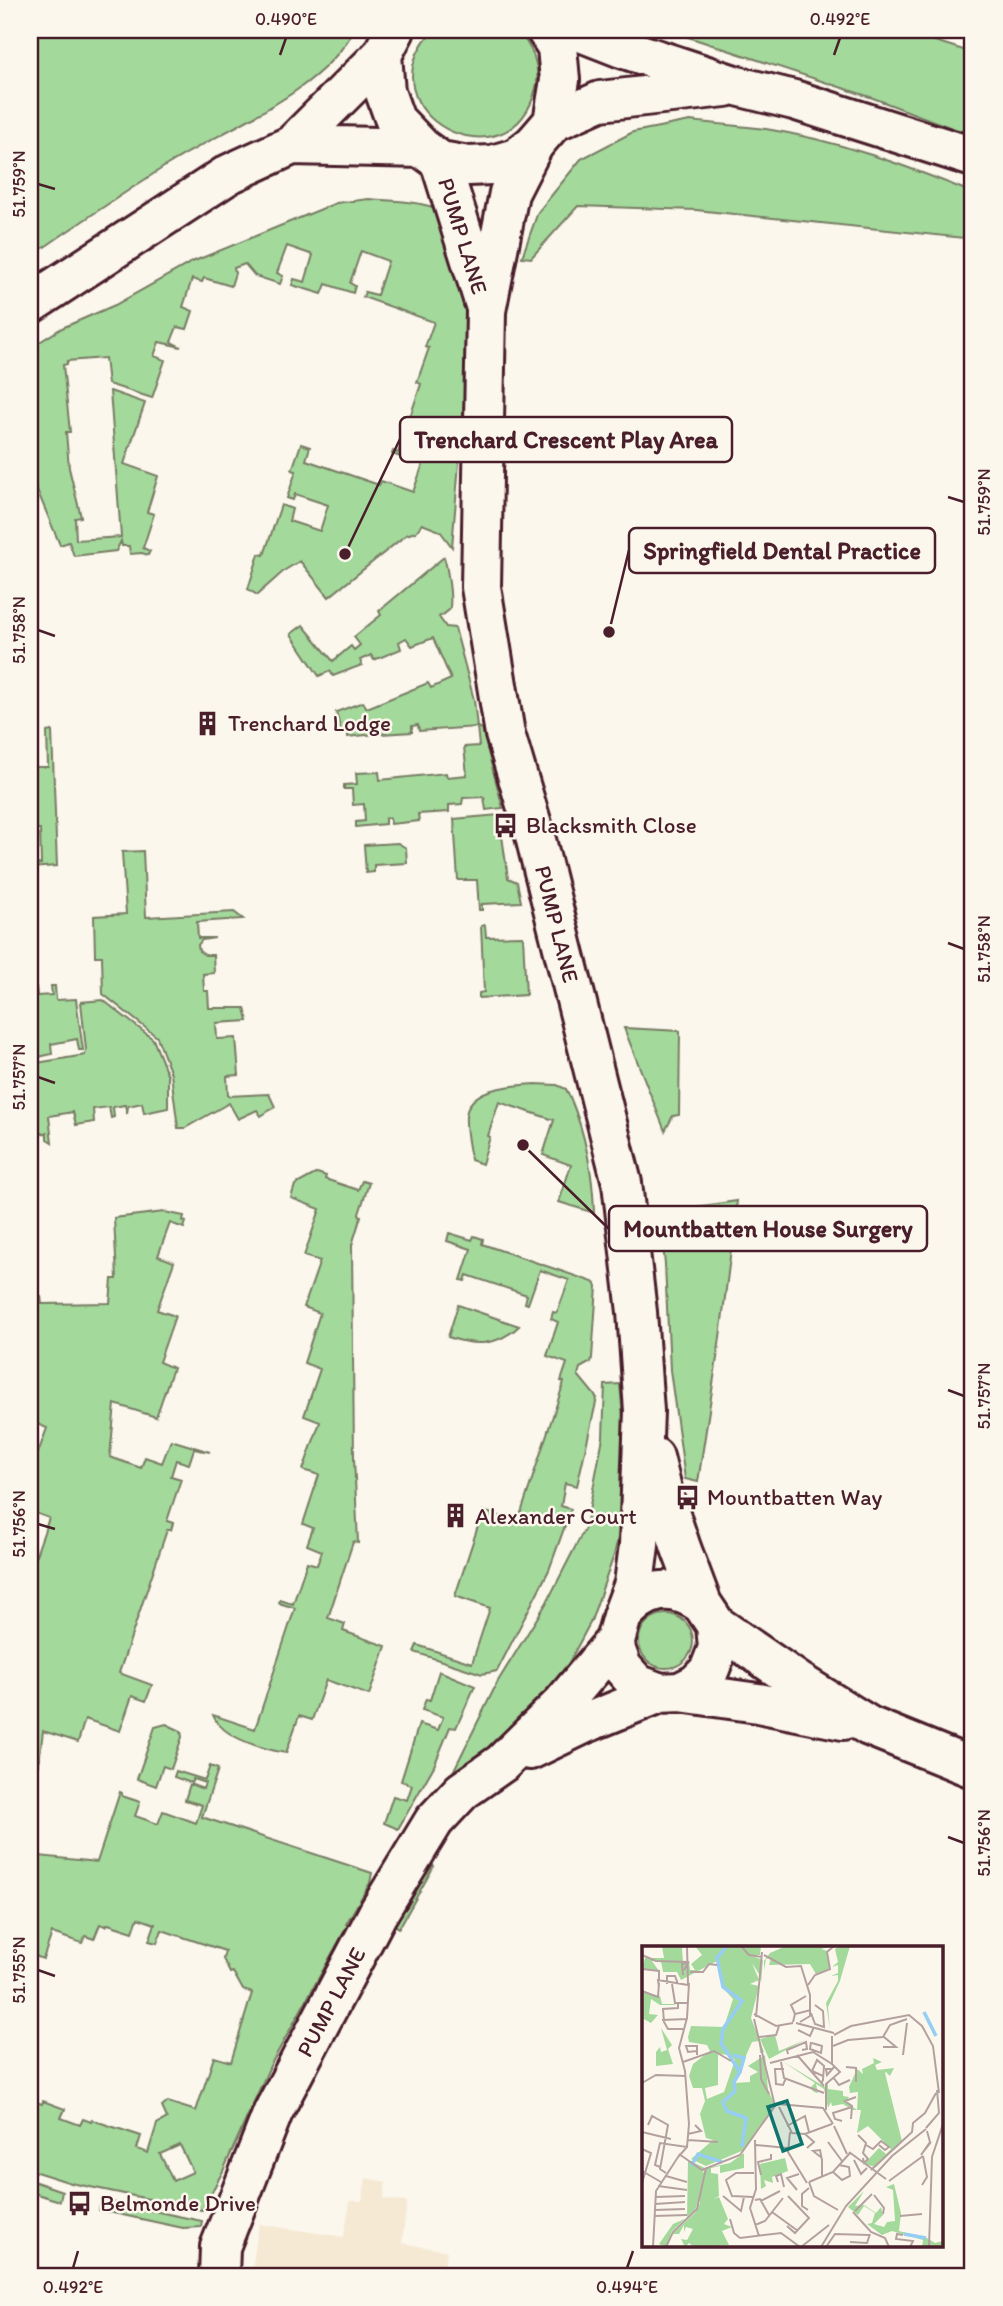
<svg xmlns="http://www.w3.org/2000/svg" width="1003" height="2306" font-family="Itim,sans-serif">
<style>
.built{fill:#f5e9d3}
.green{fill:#a4d99c;stroke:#777c64;stroke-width:2;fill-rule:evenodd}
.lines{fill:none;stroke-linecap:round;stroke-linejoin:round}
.secondary-casing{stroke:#4a1f2b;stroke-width:44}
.primary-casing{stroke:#4a1f2b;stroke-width:44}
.secondary{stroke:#fbf7ec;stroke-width:38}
.primary{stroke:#fbf7ec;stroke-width:38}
.ticks{fill:none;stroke:#4a1f2b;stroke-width:2.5}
.labels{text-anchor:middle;stroke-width:5;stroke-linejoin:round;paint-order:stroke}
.street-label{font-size:23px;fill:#4a1f2b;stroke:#fbf7ec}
.poi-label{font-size:23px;fill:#4a1f2b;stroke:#fbf7ec;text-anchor:start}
.inset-river{fill:none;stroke:#96cdf4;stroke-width:3.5}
.inset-road{fill:none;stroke:#b4a19f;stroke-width:2}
.view{fill:#0f766e;fill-opacity:0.15;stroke:#0f766e;stroke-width:3.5}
.inset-edge{fill:none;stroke:#4a1f2b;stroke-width:3.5}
.leader{fill:none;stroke:#4a1f2b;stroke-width:2.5}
.callout-dot{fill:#4a1f2b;stroke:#fbf7ec;stroke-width:2.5}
.callout{fill:#fbf7ec;stroke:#4a1f2b;stroke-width:2.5}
.callout-label{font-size:24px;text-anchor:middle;font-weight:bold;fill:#4a1f2b}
.neatline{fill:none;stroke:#4a1f2b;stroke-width:2.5}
.ticks-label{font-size:18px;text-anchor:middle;fill:#4a1f2b}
</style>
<rect width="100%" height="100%" fill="#fbf7ec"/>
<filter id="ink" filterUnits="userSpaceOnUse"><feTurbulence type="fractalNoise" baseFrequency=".0143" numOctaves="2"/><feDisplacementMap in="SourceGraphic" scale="14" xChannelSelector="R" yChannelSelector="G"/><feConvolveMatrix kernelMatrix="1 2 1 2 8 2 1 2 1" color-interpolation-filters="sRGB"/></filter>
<g filter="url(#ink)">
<path class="built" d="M366 2178 386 2182 384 2199 407 2202 402 2243 447 2251 443 2276H251L259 2224 344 2237 350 2201H362Z"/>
<path class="green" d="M30 30H354C320 94 227 127 167 165 121 195 75 226 30 257Z
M433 30H516C532 45 541 66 536 88 511 191 357 114 433 30Z
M667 30H900L973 53V136L873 98Z
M690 121C715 124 741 126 766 129 837 140 907 166 973 193V239L696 210 578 206 531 258 522 257 538 212 581 159 633 132Z
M369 199C391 201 431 200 448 216 452 220 454 227 456 231L470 331 452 547 440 531 422 524 416 532 406 535 329 597 300 561 285 570 257 595 248 589 259 554 264 555 281 505 292 509 289 521 320 531 328 505 295 494 293 500 287 498 296 471 292 470 301 444 310 447 306 460 379 485 381 481 413 492 423 464 392 454 393 451 398 453 421 384 417 382 429 348 425 347 434 322 363 297 365 292 377 295 388 261 361 251 350 283 355 286 353 293 326 284 322 294 292 285 294 279 305 282 313 255 287 246 277 273 283 276 280 284 255 276 245 264 234 268 235 273 231 286 204 278 202 282 192 279 183 307 193 311 187 329 177 327 171 342 181 347 159 342 154 356 165 360 152 398 108 384 105 358 67 361V364L63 365 70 432H66L69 468 81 517 75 518 76 540 121 537 110 391 145 403 124 464 158 476 147 512 154 514 143 548 150 551 148 555 142 553 130 554 129 546H122L121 541 116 551 74 556 69 542 60 545 30 473V348L62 328 115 305 192 262 336 203Z
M444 557C447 566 453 602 449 610 447 612 441 616 439 617L446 627 455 628 474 700 477 727 482 729 503 808 486 810 484 797 463 798 462 804 449 805V812L418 814 419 821 391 824 390 818H385V824L356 827V822L365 821 364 804 353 805 352 789H344V785L357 784 356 773 379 772 380 780 446 773 447 777 467 775 464 747 479 746 477 727 419 731 418 725 412 726V732L382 734 381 727 374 728 375 734 348 737V730L341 731 336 712 363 702 367 708 428 683 431 688 451 679 433 638 412 646 406 638 399 642 401 649 374 660 371 655 360 660 362 665 333 676 330 671 319 676 291 634 303 625 333 661 351 646 354 650 360 645 354 637 381 615 379 611Z
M52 731 57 866 30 868V865L41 864 40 829H30V767H48L47 732Z
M499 815 508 878 517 882 521 902 482 904V910H479L477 880H458L454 819Z
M398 843 406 848 407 863 374 865V872L366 873 364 845Z
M143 851 146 917 234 912 243 919 197 922 198 938H215L202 940 198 945 199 951 205 955H213L214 973 203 974 204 991H208L209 1008H245L248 1021 216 1023 217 1039 236 1038 239 1075 227 1076 228 1096 269 1094 275 1107 261 1116 257 1110 238 1119 229 1103 185 1128H178L171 1074 157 1037 103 994 102 956H95L94 916 126 914 122 852Z
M485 925 486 937 523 936 526 995 479 998V993L484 992 481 926Z
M51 986H55L56 1000 76 999 83 1050H79L77 1039 51 1044 52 1054 30 1059V995H33V987H36L37 996 52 995Z
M103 1000 153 1039 168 1076V1108L144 1113 142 1103 128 1106 127 1114 125 1105 113 1107 114 1117 111 1118 109 1107 93 1109 94 1122 76 1125 73 1112 49 1116 52 1142 47 1139V1133L30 1134V1064L85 1055 86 1050 81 1002Z
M624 1028 680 1031 679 1115 673 1116 665 1131Z
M535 1084 557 1085 566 1089 570 1097C585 1133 593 1175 594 1213L559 1202 571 1165 543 1155 554 1120 499 1102 488 1136 490 1137 482 1164 471 1160C469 1145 465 1130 466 1116 469 1086 513 1086 535 1084Z
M317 1173 326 1176 325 1179 358 1190 362 1181 369 1183 359 1214 361 1216 352 1245 354 1458 358 1543 353 1542 328 1618 345 1624 343 1631 386 1646 369 1695 326 1680 312 1720 299 1716 286 1753C263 1749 222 1738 213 1715L255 1729 295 1608 279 1603 280 1600 293 1604 307 1562 317 1565 322 1551 307 1545 313 1528 303 1524 319 1475 303 1470 320 1422 304 1416 320 1369 304 1363 320 1313 304 1307 320 1261 304 1256 320 1209 291 1198 295 1185Z
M737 1201 719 1345 698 1482 685 1479 670 1370 665 1265 660 1212Z
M164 1212 184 1216 183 1221 186 1222 184 1228 170 1223 158 1256 174 1262 157 1310 175 1316 159 1362 173 1368 156 1417 115 1404 110 1457 141 1468 145 1457 162 1463 171 1440 210 1452 194 1449 189 1464 176 1460 171 1476 181 1479 167 1521 173 1523 171 1530H167L119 1673 152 1685 146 1701 132 1696 120 1731 85 1719 78 1742 43 1731 39 1763 30 1795V1572L49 1518 30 1511V1498L33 1499 38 1482 30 1478V1475L47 1428 30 1421 34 1296H41L42 1304 110 1303 112 1279H117L114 1218Z
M449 1233 472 1240 474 1236 483 1239 482 1244 593 1282 597 1286 592 1358 591 1362 580 1368 578 1375 597 1398 577 1486 565 1483 561 1506 571 1509 549 1570 497 1671 482 1674 414 1652 417 1645 472 1663 490 1608 455 1596 483 1511 518 1522 564 1382 561 1381 567 1363 547 1356 558 1322 551 1319 553 1312 557 1313 569 1280 540 1270 528 1304 525 1303 527 1295 467 1275 465 1281 461 1280 471 1249 447 1241Z
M458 1305 519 1326C497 1347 474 1346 448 1337Z
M620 1384 626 1452 620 1529 614 1555 591 1621 564 1672 554 1686 493 1749 451 1776 498 1681 547 1602 586 1526 603 1437 605 1385Z
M639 1641a27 27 0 1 1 54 0a27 27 0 1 1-54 0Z
M439 1671 475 1686 456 1728 450 1727 434 1766 398 1829 384 1823 393 1796 407 1800 412 1785 401 1781 419 1724 438 1730 443 1717 422 1710 426 1699 430 1700Z
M166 1724 181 1731 182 1737 171 1769 163 1766 156 1786 137 1779 155 1727Z
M210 1766 218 1769 202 1817 372 1873 370 1883 346 1924 348 1925 270 2066 223 2171 202 2210 71 2183 30 2170V2100L42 2104 43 2101 65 2109 61 2118 80 2125 83 2119 91 2122 92 2120 141 2136 137 2149 148 2153 157 2124 167 2118 162 2107 168 2102 196 2111 214 2057 231 2062 252 1993 243 1990 233 1972 230 1973 223 1959 225 1951 162 1930 157 1943 149 1941 155 1924 138 1918 133 1932 108 1924 106 1926 100 1924 94 1939 85 1936 82 1943 52 1933 43 1959 30 1954 34 1933 30 1931V1855L97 1862 120 1792 122 1793V1796L140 1802 135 1816 158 1824 163 1811 196 1823 202 1805 185 1800 190 1784 203 1789 205 1783 193 1779 191 1783 174 1777 176 1771 205 1780ZM180 2145 193 2172 173 2181 160 2154Z
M431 1863 434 1866 399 1928 392 1923 408 1906Z
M30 2180 62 2191 60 2201 30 2192Z
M101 2200 202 2221 201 2227 183 2228 99 2210Z"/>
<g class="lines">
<defs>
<path id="secondary" d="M576 30 622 48 737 86 794 100 973 157
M553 122 600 101 725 87
M534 144 509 193 486 311 481 587 505 734 533 828 622 1183 637 1312 644 1411 639 1545 634 1584 622 1616 615 1641 616 1651 622 1667 637 1684 660 1693
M440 161 485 305
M622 1616C645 1588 671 1582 702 1604
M716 1625 800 1683 869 1726 973 1768
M680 1692 758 1703 843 1720
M530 1750 586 1723 660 1693 680 1692 696 1684 709 1671 718 1648 716 1625 702 1604 681 1548 664 1497 654 1457
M219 2276 220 2247 273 2112 378 1913 434 1821 462 1791 502 1763 563 1703 615 1641"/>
<path id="primary" d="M395 30 382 55 385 92 395 120 422 148 440 161 468 166 492 165 516 158 534 144 553 122 560 80 557 47 546 30
M292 145 422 148
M30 304 229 174 292 145 382 55"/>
</defs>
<use href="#secondary" class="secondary-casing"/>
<use href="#primary" class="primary-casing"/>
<use href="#secondary" class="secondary"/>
<use href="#primary" class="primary"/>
</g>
</g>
<path class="ticks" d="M280 55 286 38M834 55 840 38M38 184 55 189M948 497 964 502M38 630 55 636M948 943 964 949M38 1077 55 1083M948 1390 964 1396M38 1524 55 1529M948 1837 964 1843M38 1970 55 1976M73 2268 78 2251M627 2268 633 2251"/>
<defs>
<symbol id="building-bare" viewBox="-9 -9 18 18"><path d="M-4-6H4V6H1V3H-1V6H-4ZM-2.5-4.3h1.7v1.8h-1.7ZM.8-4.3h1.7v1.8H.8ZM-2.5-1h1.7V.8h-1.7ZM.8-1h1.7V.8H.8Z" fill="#4a1f2b" stroke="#fbf7ec" stroke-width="2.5" paint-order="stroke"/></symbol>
<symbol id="bus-bare" viewBox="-9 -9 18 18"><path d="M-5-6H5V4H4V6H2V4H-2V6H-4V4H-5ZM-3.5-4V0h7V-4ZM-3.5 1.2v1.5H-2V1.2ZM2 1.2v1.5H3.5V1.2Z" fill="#4a1f2b" stroke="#fbf7ec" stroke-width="2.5" paint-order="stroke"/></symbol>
</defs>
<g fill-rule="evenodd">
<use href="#building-bare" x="190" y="706" width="35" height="35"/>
<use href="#bus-bare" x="488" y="808" width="35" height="35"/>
<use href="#bus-bare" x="670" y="1480" width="35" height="35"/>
<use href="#building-bare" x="438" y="1498" width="35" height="35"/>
<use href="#bus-bare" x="62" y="2186" width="35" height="35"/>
</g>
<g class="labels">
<g class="street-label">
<text transform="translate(463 236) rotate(73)" y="8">PUMP LANE</text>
<text transform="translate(557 924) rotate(76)" y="8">PUMP LANE</text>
<text transform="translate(331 2002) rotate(-62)" y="8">PUMP LANE</text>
</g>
<g class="poi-label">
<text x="228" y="731">Trenchard Lodge</text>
<text x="526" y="833">Blacksmith Close</text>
<text x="707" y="1505">Mountbatten Way</text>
<text x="475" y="1524">Alexander Court</text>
<text x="100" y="2211">Belmonde Drive</text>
</g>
</g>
<g transform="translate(642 1946)">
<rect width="301" height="301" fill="#fbf7ec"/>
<path d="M20 0H44L40 2 41 16H47L48 24H53L49 18 60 9 53 0H119L118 9H107L121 14 119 37 117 28 110 17 117 34 108 38 117 40 109 72 122 106 118 107 117 95 110 96 92 137 108 136V130L116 126 106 120 123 109 126 144 133 159 102 204 64 220 49 213 71 194 64 192 58 168 63 155 60 142H51L47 130 51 118 68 105 65 99 47 96 46 91 49 80 82 81 91 53 80 41 75 15 39 34 35 26H21L19 15H10L17 25 0 23 3 12H22ZM76 108 88 109 93 114 82 146 65 153 63 142 76 139ZM144 0H192L179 3 185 5 188 22 174 28 168 18 127 19 129 12 124 13 122 24V15L128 7ZM198 0H208L198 35 186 61 188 83 184 57 196 35V29L189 30 196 27V19L190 21 196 16 193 3ZM0 46 18 50 20 58H31L35 59H18L9 53 7 68 16 69 9 77 0 72ZM19 82 30 99 26 103 31 118 14 120V106L18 101 19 106 25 104ZM133 89 137 105 163 94 127 113 118 93ZM231 112 240 116 233 119 235 124 252 122 248 130 244 126 243 127 260 195 234 221 222 218 237 202 244 208 249 203 226 180 215 187 219 164H211L201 158 190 160 189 156 186 162 182 143 174 138 176 147 172 146 168 142 173 137 140 115 183 141 186 135V143L201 145V150L207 151 204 156 215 164 216 146 208 147 207 141 215 123 221 128 220 123 232 117ZM102 207V222L78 227V220L69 222V227L76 228 77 250 71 253 77 251 86 273 82 278 90 281 80 285 87 299 52 301 47 297 43 301 39 293 45 294 51 283 44 281 42 286V279L37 288H30L53 267 58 257V251L53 264 30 285 24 301 17 298 31 278 45 272 46 214 63 222 60 228 65 222 88 217ZM143 212 146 225 130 231 131 237 122 234 124 240 119 243 118 218ZM252 238 259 267 257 285 285 292 293 297 301 295V300L280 301 281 294 250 285 240 289 225 278 230 277 233 267 222 260 216 269 206 261 222 245 213 260 222 259 234 267 239 261 241 269 232 278 242 281 245 276 253 275 251 244 244 241Z" fill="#a4d99c" fill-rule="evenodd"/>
<path class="inset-river" d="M85 0 75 12 81 41 100 55 81 83 79 97 98 126 92 136 93 145 81 156 85 165 104 172 100 201M282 66 294 90M91 109 102 112 98 126M49 220 56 208 80 216M262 288 284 292"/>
<path class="inset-road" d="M45 0 46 38M99 0 107 9 120 11M0 9 14 15 47 16M122 9 144 21 159 20 168 49V70L158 76M0 23 17 25V34M48 26H61L67 18 75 19M41 29 40 18 46 17 42 24M25 38V30H33L36 38M30 38 33 57H45M166 39 173 29 188 23 185 6 192 0M17 41 16 34 46 39M0 45 16 51 17 37M36 58V62L21 63 22 76 26 83H41M169 67 173 78 182 81 181 65 173 59M112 68 134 80 151 77M153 68 149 59 164 50M114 71 120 6M20 74 45 73M151 76 153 68 169 64M154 77 192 87M156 84 168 90 172 81M192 89 209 80 267 69 280 80 291 100 297 147M190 90V118M117 91 134 89 137 80M169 96 168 103 179 107 180 100 170 97M191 100 206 94 241 91 248 79 265 73M241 101H254L242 91M55 105 46 106 44 100H55V109M146 108 145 104 164 96 165 103 160 104M118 109 119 133 127 148M155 109 182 140M261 109 265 77M41 116 72 105 89 115M139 116 142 132 182 147M128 117 171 106 190 118 198 126 184 138V164M204 121 214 122V136M142 123H133L134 138 141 139 144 132M190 123H184L185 129 193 120M191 131 197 139 208 134M0 137 14 129 44 130M179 138 181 134 182 120 175 114 170 125 181 130M136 158 181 162 191 178M137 161 150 187 163 188 190 178M209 173 210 160 203 155 214 151M200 175 193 173 191 167 210 161M6 179 10 170 26 179 18 223 24 227M145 180 163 170 167 186M192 180 205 208M284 182 297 167 295 144M285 185 288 196 279 209 289 196M0 186 29 193M148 186 146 206 165 237M46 188 59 185 53 179M163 188 172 196 165 202M216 189 224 197 221 207 226 213 222 217 221 212M46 194 76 196M113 194 114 243 108 262 117 290M186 196 200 215M114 199 145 202M224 199 231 203 239 195 247 201 243 204 237 199M0 203 9 207 0 237M207 206 244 233M37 208 60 224M37 210 45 201 47 178 43 125 37 102 45 72 47 37M180 212 171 205 178 204 180 214V230M212 214 219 228 225 222M18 221 13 219 18 197 45 201M60 224 98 209 133 160 112 73M229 224 270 186 271 177 283 167 294 147M0 225 19 236M191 226 200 234 208 230 207 221 197 219M119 229 116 216 129 213V208M24 230 45 236M247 235 281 210M136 236 134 230 139 228 142 241M167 236 191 226 208 207M167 236 172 250 196 264M280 239 285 231 281 210M16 240 45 244M155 244 145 232 157 228M232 249 242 262 241 268M81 250 99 265 102 251M13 251 43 250M111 251 90 250 84 234 94 227H112M113 254 118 253 127 269M119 255 138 245M13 258 43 256M12 264 43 263M166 264 160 260V248L167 242M213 265 230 248M130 266 156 285M211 266 229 286 243 292 247 301M12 270 45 269M258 270 280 268M88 273 92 287 98 292M113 279 123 275 141 252M145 280 153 287 167 272 146 250M261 289 255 288 254 293 271 295 268 301M98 292 139 287 158 301M208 296 225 297 228 288M11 301 14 245 38 208M24 301 31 286 55 263 64 222M159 301 187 279M179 301 204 260 250 210 284 183M184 301 193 288 227 289M287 301 290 211 301 178"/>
<path class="view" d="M145 155 160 198 141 205 126 161Z"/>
<rect width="301" height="301" class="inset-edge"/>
</g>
<path class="leader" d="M345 554L400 439M609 632L629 550M523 1145L609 1229"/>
<g class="callout-dot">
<circle cx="345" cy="554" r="7"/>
<circle cx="609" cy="632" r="7"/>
<circle cx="523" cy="1145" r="7"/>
</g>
<g class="callout">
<rect x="400" y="417" width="332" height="45" rx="7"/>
<rect x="629" y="528" width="306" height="45" rx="7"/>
<rect x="609" y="1206" width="318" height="45" rx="7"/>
</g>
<g class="callout-label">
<text x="566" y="448">Trenchard Crescent Play Area</text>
<text x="782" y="559">Springfield Dental Practice</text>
<text x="768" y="1237">Mountbatten House Surgery</text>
</g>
<rect width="1003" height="2306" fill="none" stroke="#fbf7ec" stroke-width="77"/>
<rect x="38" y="38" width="926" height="2230" class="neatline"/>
<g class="ticks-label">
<text x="286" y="25">0.490°E</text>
<text x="840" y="25">0.492°E</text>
<text transform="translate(19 184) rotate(-90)" y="6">51.759°N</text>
<text transform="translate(984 502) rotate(-90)" y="6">51.759°N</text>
<text transform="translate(19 630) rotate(-90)" y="6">51.758°N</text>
<text transform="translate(984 949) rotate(-90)" y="6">51.758°N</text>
<text transform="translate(19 1077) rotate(-90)" y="6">51.757°N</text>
<text transform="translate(984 1396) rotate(-90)" y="6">51.757°N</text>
<text transform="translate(19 1524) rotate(-90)" y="6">51.756°N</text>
<text transform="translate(984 1843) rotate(-90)" y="6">51.756°N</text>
<text transform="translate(19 1970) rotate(-90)" y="6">51.755°N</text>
<text x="73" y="2293">0.492°E</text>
<text x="627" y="2293">0.494°E</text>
</g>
</svg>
